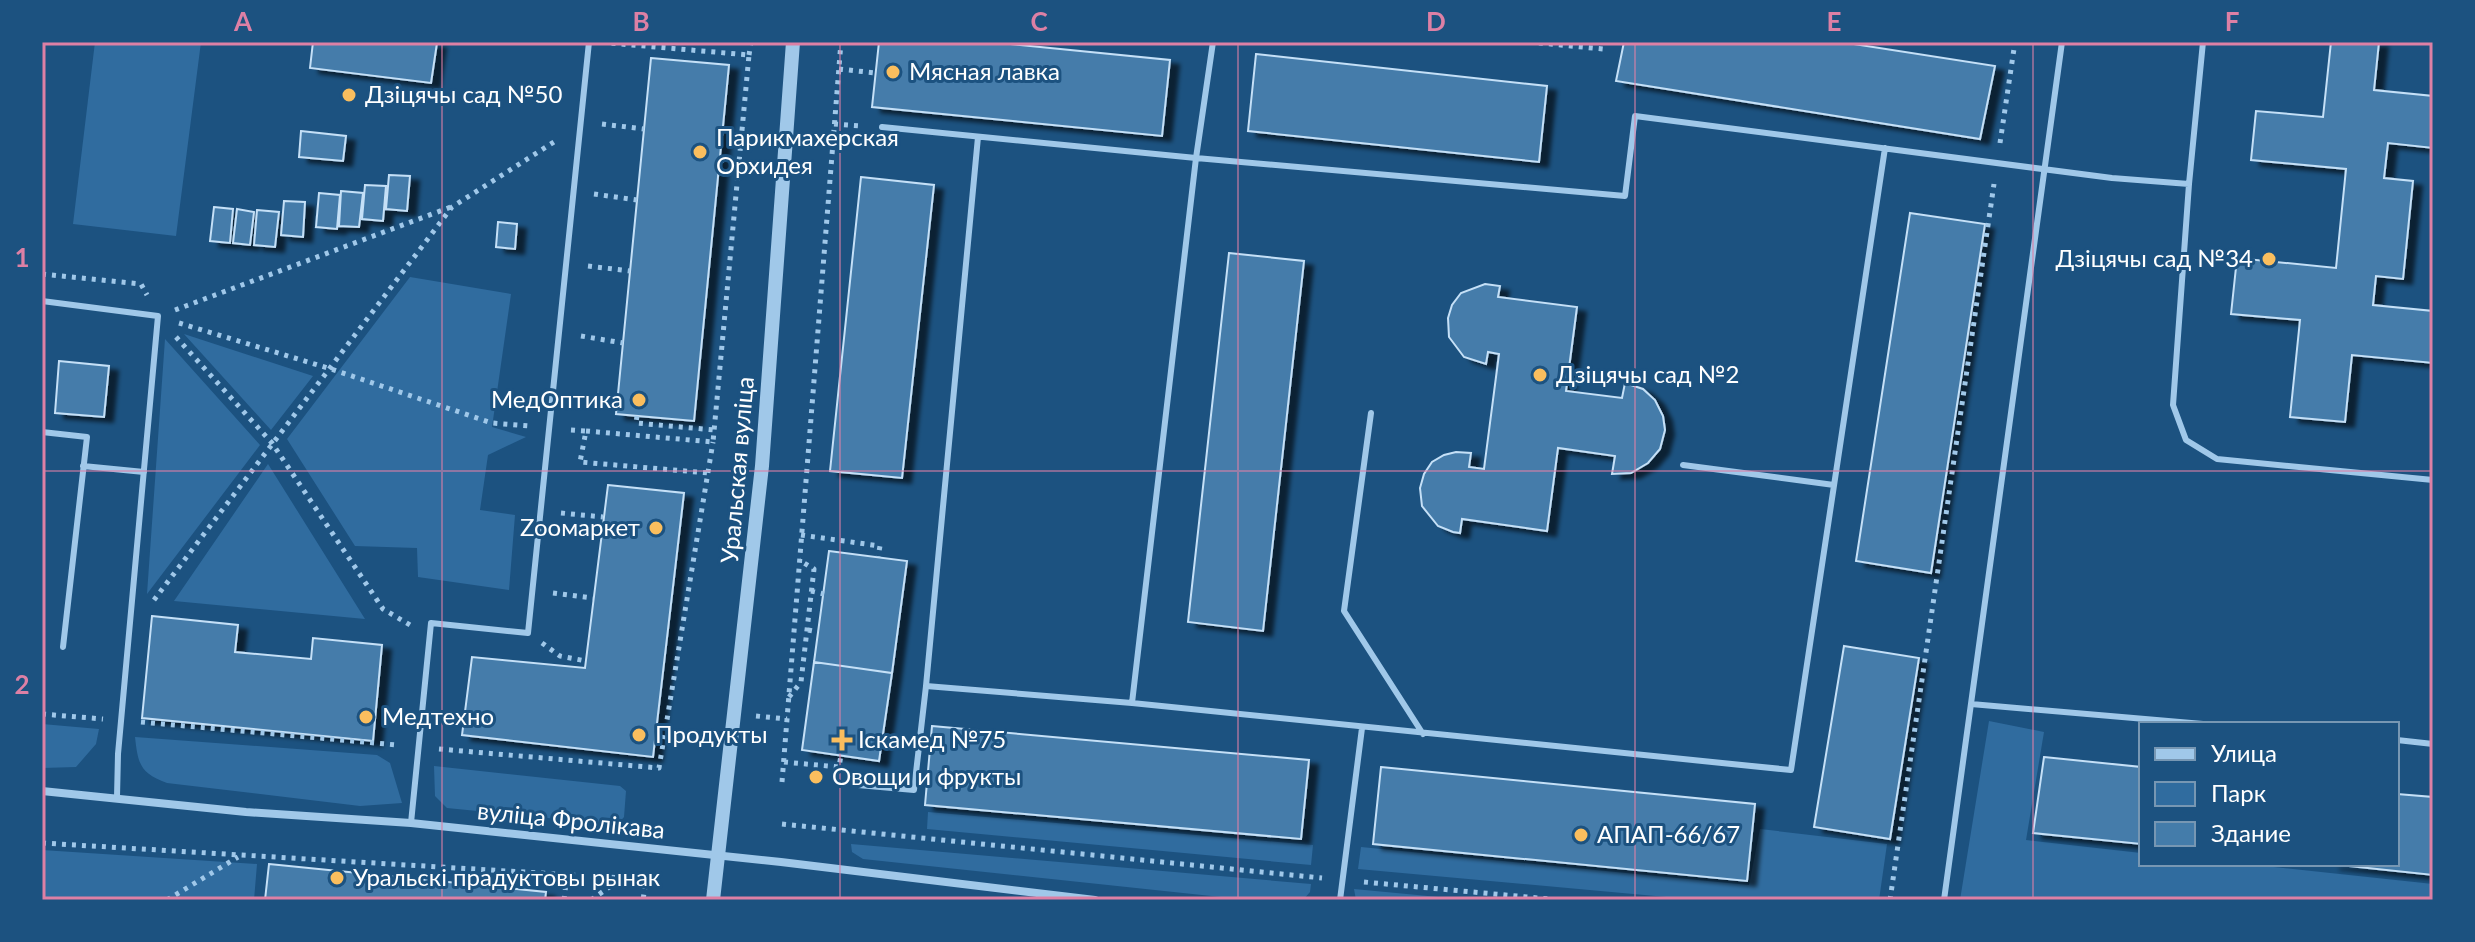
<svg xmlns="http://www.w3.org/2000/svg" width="2475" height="942" font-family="Lato,sans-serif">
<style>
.green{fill:#306c9f}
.building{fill:#447caa;stroke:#c5e0f7;stroke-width:2;filter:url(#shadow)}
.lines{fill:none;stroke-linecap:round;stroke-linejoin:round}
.path{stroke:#a0c8e9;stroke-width:5;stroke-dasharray:4 6;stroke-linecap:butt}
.service{stroke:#a0c8e9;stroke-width:6}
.minor{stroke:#a0c8e9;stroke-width:8}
.tertiary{stroke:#a0c8e9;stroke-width:14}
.grid{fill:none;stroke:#dd80a5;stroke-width:2;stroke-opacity:0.55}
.poi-dot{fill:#fabe5e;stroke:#1c5280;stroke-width:3}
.labels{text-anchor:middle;stroke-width:6;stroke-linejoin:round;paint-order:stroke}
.poi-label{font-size:24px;fill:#fff;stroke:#1c5280;text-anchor:start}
.street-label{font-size:24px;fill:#fff;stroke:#1c5280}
.neatline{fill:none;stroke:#dd80a5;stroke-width:3}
.grid-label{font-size:26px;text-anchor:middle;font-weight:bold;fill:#dd80a5}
</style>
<defs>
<filter id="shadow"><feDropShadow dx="9" dy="5" stdDeviation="2" flood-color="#0009"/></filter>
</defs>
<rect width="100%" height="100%" fill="#1c5280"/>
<path class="green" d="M95 42H201L176 236 73 224Z
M410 277 511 294 492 427 526 437 488 455 480 510 515 515 509 590 418 577 417 548 355 546 287 439Z
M184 334 313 376 271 430Z
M165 339 260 445 147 594Z
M268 464 365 619 174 601Z
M1989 721 2044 732 2026 840 2141 853V864H2245L2433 884V900H1960Z
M42 724 99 729 96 744 76 767 42 768Z
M135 737 377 755 390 763 402 803 360 806 167 783C140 773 138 764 135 737Z
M434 766 620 786 626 791 624 817 617 825 447 808 435 796Z
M928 812 1313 845 1311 865 927 829Z
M1760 829 1887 844 1879 900H1699L1358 869 1361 847 1749 885Z
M851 844 1311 884 1310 892 1303 900H1249L863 859 852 852Z
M42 850 257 864 254 900H42Z
M1354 889 1470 900H1356Z"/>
<path class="building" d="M313 42 437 43 431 83 310 68Z
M879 42H990L1170 60 1162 136 872 107Z
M1624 42H1841L1995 66 1980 139 1616 81Z
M2331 42H2379L2374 90 2433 96V148L2388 143 2384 178 2413 181 2403 279 2376 276 2373 305 2433 311V363L2352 355 2345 422 2290 417 2300 320 2231 314 2237 258 2336 268 2346 169 2251 160 2256 111 2323 117Z
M1256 54 1547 86 1539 162 1248 131Z
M651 58 729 65 694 421 616 414Z
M301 131 346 136 343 161 299 157Z
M389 175 410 176 407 211 386 209Z
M861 177 934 185 902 478 830 471Z
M365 185 386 186 383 221 362 219Z
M341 191 363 193 359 227 339 226Z
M319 193 340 195 337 229 316 227Z
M284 201 305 202 303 237 281 235Z
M214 207 233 209 230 243 210 241Z
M237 209 254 212 250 245 233 243Z
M257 210 279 212 275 247 254 245Z
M1910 213 1985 224 1931 573 1856 561Z
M498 222 517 224 515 249 496 247Z
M1229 253 1304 261 1263 631 1188 622Z
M1485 284 1500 286 1498 297 1577 307 1566 391 1622 398 1625 383 1643 389 1655 400 1663 416 1665 430 1660 449 1648 463 1631 473 1612 474 1615 456 1558 448 1547 531 1462 519 1460 533 1453 532 1438 526 1422 506 1420 488 1424 474 1432 462 1444 455 1456 452 1471 453 1469 467 1484 469 1499 354 1488 352 1486 364 1464 357 1449 337 1448 318 1452 305 1461 293Z
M59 361 109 366 104 417 55 413Z
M608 485 684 493 653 757 462 735 472 657 585 668Z
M829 551 907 561 892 673 814 662Z
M152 616 238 625 235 652 311 659 313 638 382 645 373 741 142 718Z
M1844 646 1919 658 1890 839 1814 827Z
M814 662 892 673 879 761 802 750Z
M932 726 1309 760 1301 839 925 805Z
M2044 757 2141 767V844L2033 833Z
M1381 767 1755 804 1747 881 1373 844Z
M2397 794 2433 797V875L2330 864H2397Z
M269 864 546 892 545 900H265Z"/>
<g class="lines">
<path class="path" d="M1529 42 1603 49
M749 55 751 42
M839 69 876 73
M602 124 644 129
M834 124 861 126
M2000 143 2015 42
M720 160 739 163
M594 194 637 200
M588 266 630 271
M42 274 141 284 147 295
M175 310 451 207
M179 323 331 369 492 423 529 426
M581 336 623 343
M176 337 272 443 383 609 410 625
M637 416 636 423 715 430
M571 430 586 431 580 462 709 473
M586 431 713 442 749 55 609 43
M561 513 603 517
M801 535 880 546 878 557
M811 591 824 594
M553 593 593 598
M154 600 452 207 557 140
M808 630 818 632
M542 643 560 656 586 661
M789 697 801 682 814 569 799 560
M42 714 103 719
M756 716 787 719
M141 722 397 745
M439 749 659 768 713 442
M784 762 839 767 841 755
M782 782 841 42
M782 824 1322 878
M42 843 623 878 646 880 643 900
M1364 882 1560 900
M167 900 238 857
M564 900 567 875
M591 900 622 878
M1890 900 1994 184"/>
<path class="service" d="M2203 42 2189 184 2173 405 2186 440 2217 459 2433 480
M882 127 1196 158 1625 196 1635 116 2112 178 2189 184
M978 137 926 686 1132 703 1791 770 1885 148
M42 301 158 316 118 754 117 797
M1371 413 1344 611 1423 734
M42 432 87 437 63 647
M1683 465 1834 485
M83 466 144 472
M1132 703 1196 158 1213 42
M1971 704 2203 724
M2397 740 2433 744
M858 785 914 790 926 686
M411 823 431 623 528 633 589 42
M1340 900 1362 728
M1944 900 2062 42"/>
<path class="minor" d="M42 791 246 812 411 823 781 862 1095 900"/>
<path class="tertiary" d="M713 900 762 466 793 42"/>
</g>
<path class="grid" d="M442 42V900M840 42V900M1238 42V900M1635 42V900M2033 42V900M42 471H2433"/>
<g class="poi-dot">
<circle cx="893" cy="72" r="8"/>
<circle cx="349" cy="95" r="8"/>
<circle cx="700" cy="152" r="8"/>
<circle cx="2269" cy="259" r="8"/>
<circle cx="1540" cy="375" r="8"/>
<circle cx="639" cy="400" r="8"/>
<circle cx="656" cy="528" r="8"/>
<circle cx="366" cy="717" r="8"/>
<circle cx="639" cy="735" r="8"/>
<path d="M838 728h8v8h8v8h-8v8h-8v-8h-8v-8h8z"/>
<circle cx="816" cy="777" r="8"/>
<circle cx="1581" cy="835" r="8"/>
<circle cx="337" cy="878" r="8"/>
</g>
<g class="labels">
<g class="poi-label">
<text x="909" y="80">Мясная лавка</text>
<text x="365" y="103">Дзіцячы сад №50</text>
<text x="716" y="146">Парикмахерская<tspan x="716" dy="28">Орхидея</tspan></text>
<text x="2253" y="267" text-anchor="end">Дзіцячы сад №34</text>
<text x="1556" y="383">Дзіцячы сад №2</text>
<text x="623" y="408" text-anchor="end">МедОптика</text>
<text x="640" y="536" text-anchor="end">Zooмаркет</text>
<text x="382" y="725">Медтехно</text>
<text x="655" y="743">Продукты</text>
<text x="858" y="748">Іскамед №75</text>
<text x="832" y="785">Овощи и фрукты</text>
<text x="1597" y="843">АПАП-66/67</text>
<text x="353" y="886">Уральскі прадуктовы рынак</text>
</g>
<g class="street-label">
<text transform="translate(738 470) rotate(-85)" y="8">Уральская вуліца</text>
<text transform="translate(571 821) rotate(6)" y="8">вуліца Фролікава</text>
</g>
</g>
<rect width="2475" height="942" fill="none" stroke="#1c5280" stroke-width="88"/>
<rect x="2139" y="722" width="260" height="144" fill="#1c5280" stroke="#7797b3" stroke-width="2"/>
<rect x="2155" y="748" width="40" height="12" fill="#a0c8e9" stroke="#7797b3" stroke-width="2"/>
<text x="2211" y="762" font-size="24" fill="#ffffff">Улица</text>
<rect x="2155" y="782" width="40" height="24" fill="#306c9f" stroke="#7797b3" stroke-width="2"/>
<text x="2211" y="802" font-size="24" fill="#ffffff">Парк</text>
<rect x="2155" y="822" width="40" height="24" fill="#447caa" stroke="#7797b3" stroke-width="2"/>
<text x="2211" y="842" font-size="24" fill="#ffffff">Здание</text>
<rect x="44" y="44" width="2387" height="854" class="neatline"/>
<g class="grid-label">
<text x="243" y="31">A</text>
<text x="641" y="31">B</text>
<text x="1039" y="31">C</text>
<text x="1436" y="31">D</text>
<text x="1834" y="31">E</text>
<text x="2232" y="31">F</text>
<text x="22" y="267">1</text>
<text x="22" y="694">2</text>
</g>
</svg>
